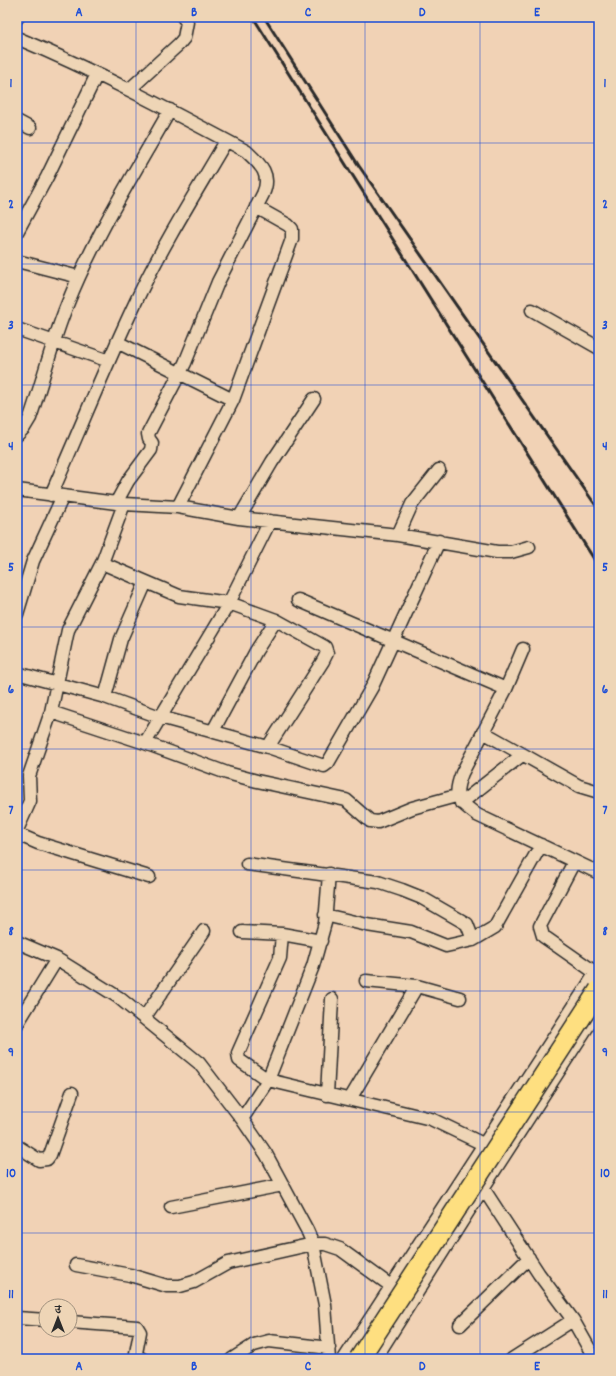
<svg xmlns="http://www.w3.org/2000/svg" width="616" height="1376" font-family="Dekko,'Playpen Sans Deva',sans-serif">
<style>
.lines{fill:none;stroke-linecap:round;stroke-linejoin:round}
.street-casing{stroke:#2b2b2b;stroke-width:15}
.street{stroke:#eed5b6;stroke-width:12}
.rail{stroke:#2b2b2b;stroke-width:3}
.primary-bridge-casing{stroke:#2b2b2b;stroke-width:22;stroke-linecap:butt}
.primary-bridge{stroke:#fedf80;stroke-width:19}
.grid{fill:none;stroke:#1d4ed8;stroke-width:1;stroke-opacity:0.55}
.neatline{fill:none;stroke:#1d4ed8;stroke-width:1.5}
.grid-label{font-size:13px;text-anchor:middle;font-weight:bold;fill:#1d4ed8}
</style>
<rect width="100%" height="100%" fill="#f1d2b5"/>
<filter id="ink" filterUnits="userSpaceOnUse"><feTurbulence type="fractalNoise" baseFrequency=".025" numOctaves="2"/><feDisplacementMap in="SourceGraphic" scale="8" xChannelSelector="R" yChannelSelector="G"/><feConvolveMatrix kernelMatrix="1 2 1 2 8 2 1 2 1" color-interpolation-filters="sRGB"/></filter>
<g filter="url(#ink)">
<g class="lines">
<defs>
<path id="street" d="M17 18 18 17
M17 38C96 71 171 111 246 151 260 164 272 174 263 194L218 282 185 363 148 434 149 439 152 443 151 450 128 481 116 503
M130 89 179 44 184 38 187 22 183 17
M17 121 30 128
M17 232 47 177 97 74
M17 261 79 277
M532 310 599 348
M17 329 109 361
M117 342 233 400
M17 435 24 428 30 418C43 380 52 342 67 305 94 237 134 174 170 110
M17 490 124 504 178 507 239 518 398 535 412 504 439 470
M51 495C80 429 107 362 138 297 164 243 196 192 226 141
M178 507 233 400 292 239V229L288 225 256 207
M239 518 272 462 314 399
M398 535 497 552H511L529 547
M102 563 179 596 229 603 276 620 325 647 327 653 323 661 268 747
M298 600 506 689
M17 614 33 561 63 496
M523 649 506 689 462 773C452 798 458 800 477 815L599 873
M17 673 105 697 160 717 268 747 324 766 328 763 372 687 439 541
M105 697 121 639 146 582
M51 712 145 743 227 773 257 781 346 800 370 821 378 822 412 808 456 796
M213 731 256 651 276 620
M483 732 579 786 599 792
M145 743 229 603 270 521
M461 803 522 755
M17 830 30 801 29 776 51 712 68 630 102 563 124 504
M17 834 38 843 149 877
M574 862 540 926 543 936 596 973
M247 864 378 882 402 890 422 898 467 924 473 940 446 946 411 932 367 925 325 915
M242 932 282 934 321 941
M282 934 280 958 238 1053 239 1060 268 1080 431 1119 483 1144
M473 940 495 927 541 845
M17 942 57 959 118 997 199 1063 242 1119 266 1154 307 1230 313 1244 325 1305 329 1359
M366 981 417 986 460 998
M144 1018 204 931
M17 1024 57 959
M327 1095 332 999
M350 1099 417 986
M242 1119 268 1080 313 966 325 923 329 874
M17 1146 39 1160 47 1159 50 1155 72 1093
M478 1184 483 1188 539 1274 573 1320 595 1359
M171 1207 283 1185
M76 1265 130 1275 167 1286H180L194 1282 228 1263 313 1244H325L340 1249 391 1286
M17 1318 46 1320
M70 1322 137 1327 140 1332 136 1353 137 1356 142 1359
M460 1325 529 1258
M232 1359 254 1345 269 1341 329 1348
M344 1359 599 968
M375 1359 483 1188 599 1009
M512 1359 573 1320"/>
</defs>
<use href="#street" class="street-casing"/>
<use href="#street" class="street"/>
<path class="rail" d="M253 17 599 567
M264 17 359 166 599 510"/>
<defs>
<path id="primary-bridge" d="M359 1359 599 990"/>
</defs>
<use href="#primary-bridge" class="primary-bridge-casing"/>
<use href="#primary-bridge" class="primary-bridge"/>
</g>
</g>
<path class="grid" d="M136 17V1359M251 17V1359M365 17V1359M480 17V1359M17 143H599M17 264H599M17 385H599M17 506H599M17 627H599M17 749H599M17 870H599M17 991H599M17 1112H599M17 1233H599"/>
<rect width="616" height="1376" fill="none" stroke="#eed5b6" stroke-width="44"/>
<g transform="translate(58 1318)"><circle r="19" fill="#eed5b6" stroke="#a0917e"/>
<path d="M0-3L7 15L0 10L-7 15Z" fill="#2b2b2b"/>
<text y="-6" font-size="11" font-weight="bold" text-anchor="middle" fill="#2b2b2b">उ</text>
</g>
<rect x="22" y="22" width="572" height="1332" class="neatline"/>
<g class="grid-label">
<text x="79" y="16">A</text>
<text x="194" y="16">B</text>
<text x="308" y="16">C</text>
<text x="422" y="16">D</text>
<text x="537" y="16">E</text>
<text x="11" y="87">1</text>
<text x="605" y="87">1</text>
<text x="11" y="208">2</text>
<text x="605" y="208">2</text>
<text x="11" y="329">3</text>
<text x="605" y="329">3</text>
<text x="11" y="450">4</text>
<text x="605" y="450">4</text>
<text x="11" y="571">5</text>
<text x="605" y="571">5</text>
<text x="11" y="693">6</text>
<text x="605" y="693">6</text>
<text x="11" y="814">7</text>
<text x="605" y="814">7</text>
<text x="11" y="935">8</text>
<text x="605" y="935">8</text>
<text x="11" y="1056">9</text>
<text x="605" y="1056">9</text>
<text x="11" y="1177">10</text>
<text x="605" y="1177">10</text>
<text x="11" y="1298">11</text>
<text x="605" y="1298">11</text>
<text x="79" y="1370">A</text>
<text x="194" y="1370">B</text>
<text x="308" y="1370">C</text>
<text x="422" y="1370">D</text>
<text x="537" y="1370">E</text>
</g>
</svg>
